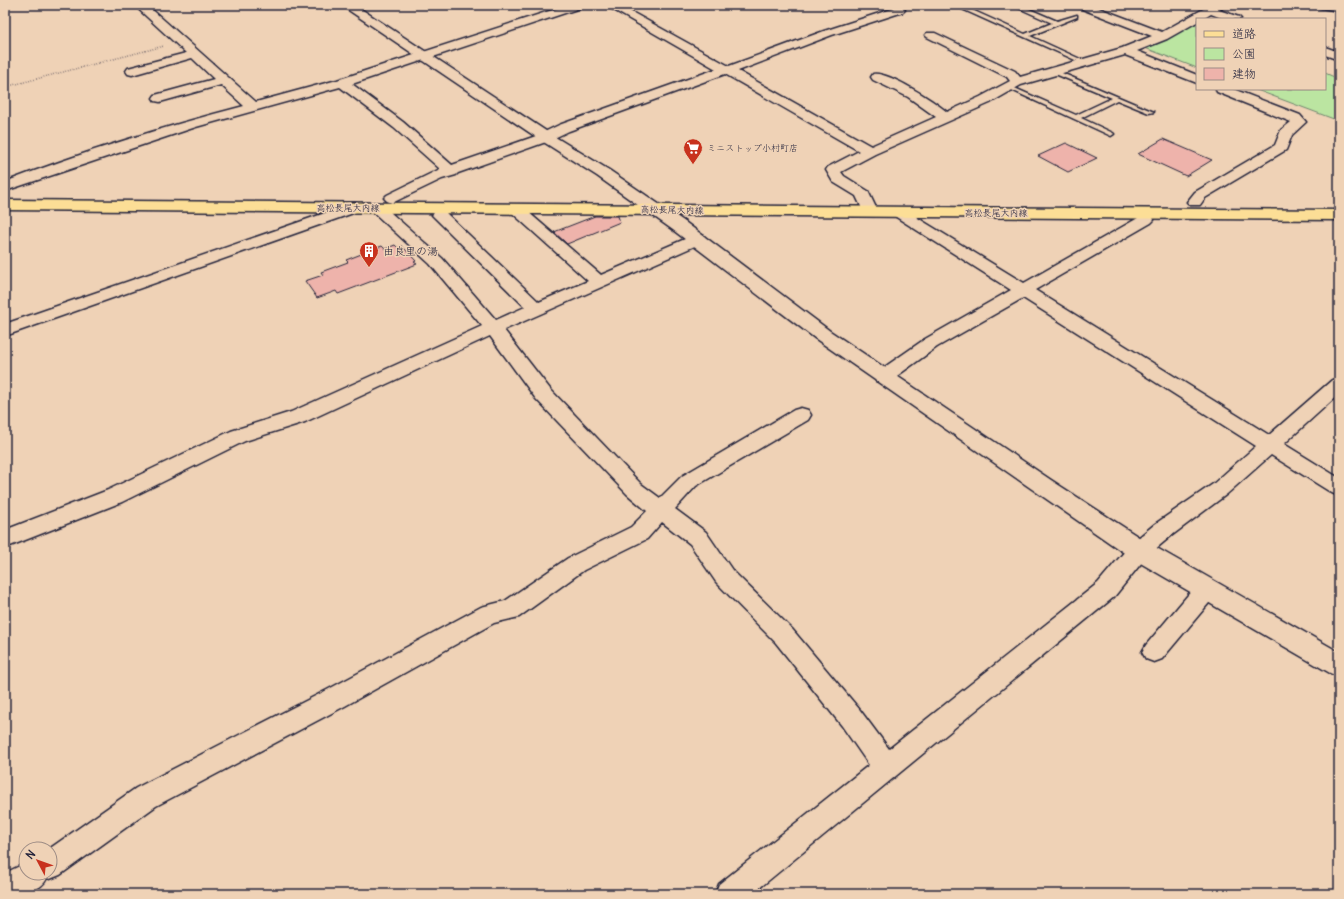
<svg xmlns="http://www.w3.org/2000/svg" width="1344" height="899" font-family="Delius,'Klee One',sans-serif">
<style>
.green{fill:#bbe5a1;stroke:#6e846e}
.building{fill:#eeb3ab;stroke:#22223b}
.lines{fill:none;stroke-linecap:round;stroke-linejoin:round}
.lane-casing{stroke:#22223b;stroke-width:3}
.street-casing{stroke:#22223b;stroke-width:3}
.secondary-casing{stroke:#22223b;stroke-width:3}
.primary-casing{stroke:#22223b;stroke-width:3}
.path{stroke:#22223b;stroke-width:1.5;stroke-dasharray:0.5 2;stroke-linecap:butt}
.lane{fill:#efd2b6;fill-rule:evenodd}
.street{fill:#efd2b6;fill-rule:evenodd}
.secondary{fill:#efd2b6;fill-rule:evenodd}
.primary{fill:#fcde96;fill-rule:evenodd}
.labels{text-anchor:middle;stroke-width:3;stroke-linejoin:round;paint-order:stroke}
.far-poi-label{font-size:9px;fill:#22223b;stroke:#efd2b6;text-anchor:start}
.far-street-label{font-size:9px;fill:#22223b;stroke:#efd2b6}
.poi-label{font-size:11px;fill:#22223b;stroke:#efd2b6;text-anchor:start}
</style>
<rect width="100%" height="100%" fill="#efd2b6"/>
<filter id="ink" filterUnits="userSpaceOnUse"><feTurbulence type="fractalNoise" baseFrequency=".025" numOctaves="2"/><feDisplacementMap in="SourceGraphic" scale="8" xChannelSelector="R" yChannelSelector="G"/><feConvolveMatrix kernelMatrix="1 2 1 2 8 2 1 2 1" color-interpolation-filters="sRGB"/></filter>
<g filter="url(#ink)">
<path class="green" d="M1197 23V68L1145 48Z
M1325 73 1339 79V121L1254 89H1325Z"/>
<path class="building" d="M1163 139 1212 160 1186 176 1138 154Z
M1066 143 1097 158 1068 172 1038 156Z
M595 216H618L620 222 567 244 554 232Z
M395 245 398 248 402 246 416 261 414 262 417 264 338 294 336 291 317 298 305 281 323 275 321 272 348 262 346 260 382 246 385 249Z"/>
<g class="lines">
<defs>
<path id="lane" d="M953 5H961L1025 34 1052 23 1012 5H1020L1057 21 1077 15V17L1030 36 1089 63 1084 64Z
M1053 71H1057L1154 112 1149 113 1117 100 1081 118 1113 133 1114 134 1111 136 1005 87 1010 86 1076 115 1112 98 1053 73Z"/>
<path id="street" d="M134 5H147L256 102 337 80 568 5H585L583 7 352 84 403 122 452 165 536 136 559 125 716 69 605 5H619L729 66 824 31 895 8H903L905 10 903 12 832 35 738 71 871 146 936 117 908 97 873 80 871 77 873 74C888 71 934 101 947 112L980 97 1010 81 1007 77 927 37 925 35 927 33H935L1015 71 1020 77 1122 48 1152 36 1077 7 1075 5H1091L1162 32 1205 8 1212 5H1226L1219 10 1239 17 1241 19H1224L1211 14 1203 19H1197V22L1167 39 1137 51 1197 75V83L1125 55 1021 85 990 103 875 154 841 172 844 176 868 191 878 212 875 215H865L856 196 833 182 826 170 828 167 859 151 725 74 569 131 546 142 458 173 456 175 442 179 392 203 387 201 384 198 387 195 440 169 394 128 340 87 196 127 5 191V182C83 152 163 127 244 106L221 85 160 102 155 101 153 98 155 95 214 79 192 58 132 75 128 74 126 71 128 68 186 53Z
M1313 5H1339V11L1315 7Z
M1325 47 1339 52V60L1325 55Z
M1216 89H1233L1300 115 1306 122 1292 135 1286 150 1205 198 1200 205H1190L1187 202 1195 192 1275 145 1281 130 1291 122 1217 92Z
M354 203 359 205 362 208 359 211 5 336V324Z
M377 203 382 205 442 258 496 320 525 307 435 218 432 215 435 212H445L539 302 588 281 510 211 507 208 510 205H520L601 275 692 236H704L706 239 704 242 504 330 550 389 641 484 660 498 682 476 794 410 801 408 808 410 811 415 808 420 696 486 675 509 706 532 732 570 792 629 860 710 889 749 1098 583 1131 544 1155 524 1213 484 1256 446 1023 298 937 347 890 381 883 383 876 381 874 377 876 373 925 339 1011 290 893 215 890 212 893 209H903L1024 283 1138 218 1137 214 1140 211H1150L1154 220 1151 223 1035 290 1269 435 1332 380 1339 378V394L1284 444 1339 478V496L1332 493 1271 455 1227 494 1171 536 1147 556 1114 597 752 894H715L719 884 869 765 842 726 776 643 716 582 690 544 662 522 647 539 584 570 519 617 494 623 345 706 156 806 60 875 50 879 47 878C41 893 19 894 5 894V873L26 863V873H50L49 849 136 788 327 690 481 607 505 601 568 558 631 527 647 511 627 494 536 399 490 336 305 422 245 441 122 502 5 548V530L108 490 231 431 291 412 482 326 430 264 372 211 369 208 372 205Z
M1206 581 1214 583 1217 590 1214 597 1162 659 1154 662 1146 659 1142 652 1146 645 1198 583Z"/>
<path id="secondary" d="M341 5H355L552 135 609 170 685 222 830 331 1051 480 1148 543 1339 652V677L1330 673 1130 557 816 339 673 230 597 176 542 141Z"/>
<path id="primary" d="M5 200 1339 210V220L5 210Z"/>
</defs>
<use href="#lane" class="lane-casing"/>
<use href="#street" class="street-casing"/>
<use href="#secondary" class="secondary-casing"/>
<use href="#primary" class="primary-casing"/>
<path class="path" d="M5 87 164 46"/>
<use href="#lane" class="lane"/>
<use href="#street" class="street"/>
<use href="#secondary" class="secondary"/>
<use href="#primary" class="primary"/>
</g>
</g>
<defs>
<symbol id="supermarket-pin" viewBox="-11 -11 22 30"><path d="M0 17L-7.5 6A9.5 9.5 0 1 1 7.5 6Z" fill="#c8321e" stroke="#efd2b6"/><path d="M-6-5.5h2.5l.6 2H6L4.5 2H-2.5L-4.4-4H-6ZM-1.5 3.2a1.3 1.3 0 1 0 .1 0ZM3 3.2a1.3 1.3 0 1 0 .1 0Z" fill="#fff"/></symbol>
<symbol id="building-pin" viewBox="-11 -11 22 30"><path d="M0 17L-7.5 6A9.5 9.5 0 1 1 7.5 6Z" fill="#c8321e" stroke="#efd2b6"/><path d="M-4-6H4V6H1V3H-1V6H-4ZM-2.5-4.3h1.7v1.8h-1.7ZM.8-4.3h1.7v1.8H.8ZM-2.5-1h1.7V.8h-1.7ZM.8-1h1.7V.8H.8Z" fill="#fff"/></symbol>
</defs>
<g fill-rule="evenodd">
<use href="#supermarket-pin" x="682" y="137" width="22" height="30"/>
<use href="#building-pin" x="358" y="240" width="22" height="30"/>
</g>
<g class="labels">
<g class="far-poi-label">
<text x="707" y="151">ミニストップ小村町店</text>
</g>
<g class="far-street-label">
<text x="348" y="211">高松長尾大内線</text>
<text transform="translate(672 210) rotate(1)" y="3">高松長尾大内線</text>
<text x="996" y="216">高松長尾大内線</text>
</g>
<g class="poi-label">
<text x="383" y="255">由良里の湯</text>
</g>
</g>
<rect width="1344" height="899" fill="none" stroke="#efd2b6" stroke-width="20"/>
<rect x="10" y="10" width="1324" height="879" fill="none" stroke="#22223b" stroke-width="1.5" filter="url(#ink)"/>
<rect x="1196" y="18" width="130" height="72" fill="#efd2b6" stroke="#9d8c85"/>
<rect x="1204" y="31" width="20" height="6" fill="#fcde96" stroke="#9d8c85"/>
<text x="1232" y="38" font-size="12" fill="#22223b">道路</text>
<rect x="1204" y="48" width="20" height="12" fill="#bbe5a1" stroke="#9d8c85"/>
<text x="1232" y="58" font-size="12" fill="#22223b">公園</text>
<rect x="1204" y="68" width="20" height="12" fill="#eeb3ab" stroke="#9d8c85"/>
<text x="1232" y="78" font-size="12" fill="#22223b">建物</text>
<g transform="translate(38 861) rotate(311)"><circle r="19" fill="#efd2b6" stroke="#9d8c85"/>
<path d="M0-3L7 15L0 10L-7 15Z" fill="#c8321e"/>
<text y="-6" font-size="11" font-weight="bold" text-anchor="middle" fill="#22223b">N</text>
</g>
</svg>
